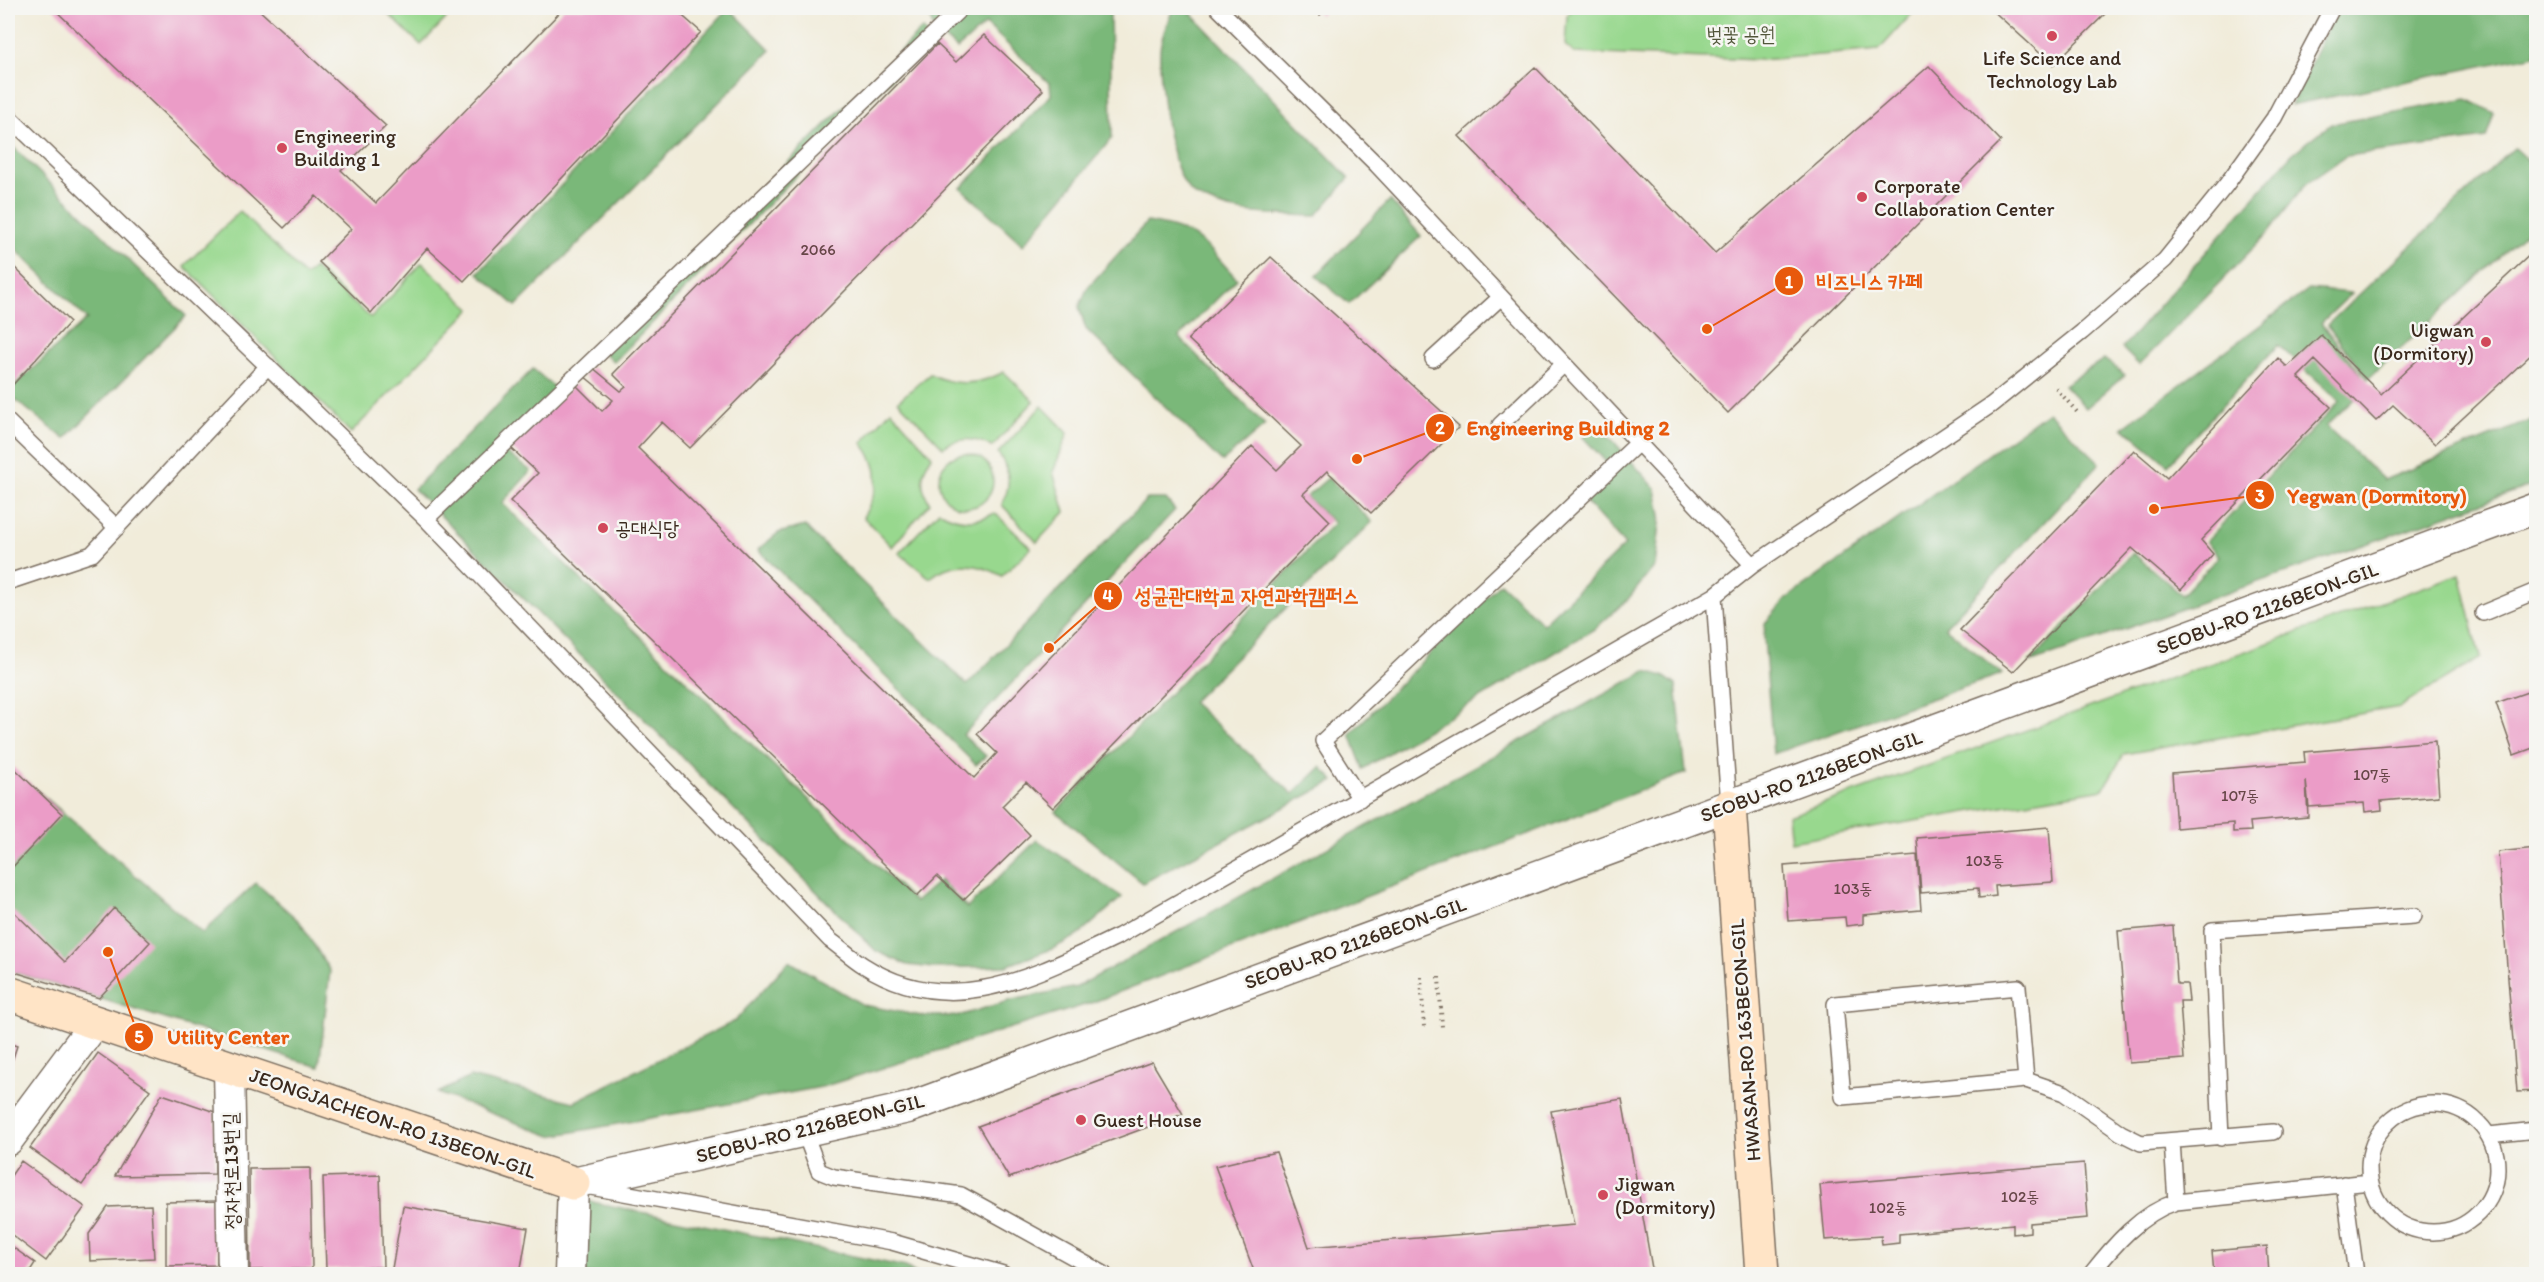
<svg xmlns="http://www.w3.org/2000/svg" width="2544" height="1282" font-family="Itim,'Poor Story',sans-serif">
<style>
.green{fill:#98d88e;stroke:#6a8156;stroke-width:1.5}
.forest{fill:#7ab879;stroke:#5a714c;stroke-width:1.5}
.building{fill:#eb9cc7}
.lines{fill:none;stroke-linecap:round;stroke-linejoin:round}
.lane-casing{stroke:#7b6e60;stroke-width:18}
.street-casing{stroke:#7b6e60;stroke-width:33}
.secondary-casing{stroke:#7b6e60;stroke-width:36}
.path{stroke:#7b6e60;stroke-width:4;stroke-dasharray:1.5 4.5;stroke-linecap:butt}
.lane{stroke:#fff;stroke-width:15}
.street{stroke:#fff;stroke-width:30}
.secondary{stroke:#ffe4c6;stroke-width:33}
.poi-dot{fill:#d1495b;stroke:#f6f6f2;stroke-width:2}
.labels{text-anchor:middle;stroke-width:5;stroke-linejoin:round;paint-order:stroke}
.number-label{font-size:16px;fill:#674648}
.park-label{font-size:20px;fill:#52563a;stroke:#f6f6f2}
.poi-label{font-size:20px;fill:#3b2a1e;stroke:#f6f6f2;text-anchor:start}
.street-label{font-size:20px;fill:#3b2a1e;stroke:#f6f6f2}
.leader{fill:none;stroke:#e8590c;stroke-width:2}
.callout-dot{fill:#e8590c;stroke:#f6f6f2;stroke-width:2}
.mark-label{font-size:18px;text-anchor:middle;font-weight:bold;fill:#fff}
.callout-label{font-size:21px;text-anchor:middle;font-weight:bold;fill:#e8590c;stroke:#f6f6f2;stroke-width:5;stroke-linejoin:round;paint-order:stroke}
</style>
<rect width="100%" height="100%" fill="#f6f6f2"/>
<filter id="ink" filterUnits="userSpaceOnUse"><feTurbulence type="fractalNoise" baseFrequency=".0167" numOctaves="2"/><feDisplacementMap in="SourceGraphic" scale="12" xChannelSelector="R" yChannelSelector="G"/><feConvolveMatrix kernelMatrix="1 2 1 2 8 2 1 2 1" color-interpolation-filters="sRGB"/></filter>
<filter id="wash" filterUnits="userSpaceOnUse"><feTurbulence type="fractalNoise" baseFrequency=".008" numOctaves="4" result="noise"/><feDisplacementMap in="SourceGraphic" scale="24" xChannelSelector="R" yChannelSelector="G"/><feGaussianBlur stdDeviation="1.35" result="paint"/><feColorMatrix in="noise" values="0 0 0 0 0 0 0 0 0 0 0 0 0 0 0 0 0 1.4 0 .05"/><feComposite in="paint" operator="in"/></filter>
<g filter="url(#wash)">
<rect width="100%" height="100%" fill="#f1ecda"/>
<path class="green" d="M382 8H456L421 45Z
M1573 8H1917L1879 50 1760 60 1574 53 1565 45 1567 16Z
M240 211 305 276 314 268 371 318 422 263 471 309 351 433 184 266Z
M1004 372 1034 401 992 447C975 437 959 437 943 447L898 401 930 374C956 387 978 385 1004 372Z
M1042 406 1068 433 1053 472 1065 512 1037 542 1002 505C1011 485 1011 471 998 453Z
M891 410 932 456C920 472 919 487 930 503L892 547 863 517C879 491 883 469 862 443Z
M939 481a27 27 0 1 1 54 0a27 27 0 1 1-54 0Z
M939 511C957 522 976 523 995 513L1031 548 1002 576C978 562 952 560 930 578L899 553Z
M2460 574 2480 658 2400 707 2124 754 2103 789 1791 842 1788 816Z"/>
<path class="forest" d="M729 8 771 50 516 306 478 273Z
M926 8H1110L1112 138 1023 245 961 188 1051 95 1050 84 986 24 957 49 934 29Z
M1173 8H1186L1349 178 1316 216C1276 214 1230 217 1195 195 1169 179 1159 82 1160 51 1160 37 1169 21 1173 8Z
M2337 8H2536V55L2291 105Z
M922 29 931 38 614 362 600 349Z
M2467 99 2494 113 2486 138 2346 156 2306 184 2266 235 2139 365 2122 348 2292 154 2331 124Z
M8 142 186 316 65 439 8 394V391L87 319 8 242Z
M2514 148 2536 168V223L2368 379 2327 325Z
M1390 200 1421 236 1349 304 1316 276Z
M1147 222C1199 230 1203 242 1237 279L1179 337 1265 425 1222 462 1086 329 1079 307 1088 287Z
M2309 289 2352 293 2321 323 2369 385 2326 426 2384 480 2536 418V484L2029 663 2133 553 2182 595 2219 556 2206 541 2340 401 2278 345 2168 465 2123 427Z
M2104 359 2125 375 2086 408 2064 385Z
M533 369 558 390 500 448 531 471 502 503 915 902 940 880 967 908 1037 840 1122 897 1079 935 1052 949 1006 966 934 968 907 965 876 951 414 489Z
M2048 412 2100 463 1945 627 2002 674 1773 754 1764 638 1765 623 1786 599Z
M1599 425 1656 489 1661 515 1655 566 1629 598 1596 628 1363 769 1350 734 1500 583 1543 624 1625 545 1577 492 1608 464 1583 437Z
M1328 478 1372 522 1192 702 1293 794 1321 767 1334 781 1143 883 1056 812 1334 523 1306 497Z
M1147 499H1166L1175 510 963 735 986 756 976 765 758 550 778 533 805 526 967 685Z
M1646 671 1663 676 1676 685 1686 773 1091 1003 822 1087 551 1136 438 1093 470 1077 574 1102 735 1021 789 961 863 1005 922 1016H958L1012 1000 1077 987Z
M8 765 202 933 256 883 300 922 330 971 319 1067 8 970Z
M588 1201 906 1267 917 1274H586Z"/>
<g id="blocks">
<path class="building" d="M53 8H257L386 126 341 170 376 203 564 8H681L677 11 701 32 464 281 427 248 371 313 319 262 351 229 316 196 284 228Z
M1313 8H1328L1320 15Z
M1990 8H2111L2053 65Z
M984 35 1043 90 690 448 662 422 638 448 974 778 997 753 977 734 1252 446 1277 470 1301 446 1188 339 1271 257 1459 427 1371 513 1327 471 1303 494 1330 521 1053 808 1026 782 1002 806 1030 835 963 900 937 876 917 896 510 501 538 473 510 447 575 384 602 411 613 400 584 376 592 367 621 391 626 387 613 374 937 44 956 62Z
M1929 66 2001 141 1728 413 1459 136 1535 67 1715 253Z
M2536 249V350L2435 444 2393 405 2376 421 2315 360 2298 377 2331 407 2201 540 2213 554 2181 590 2132 548 2013 672 1960 630 2134 450 2167 478 2278 358 2287 367 2321 335 2381 394Z
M8 261 70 322 8 390Z
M2536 689V747L2514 755 2496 703Z
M2435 741 2439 796 2381 801 2382 810 2365 812 2364 803 2309 807 2306 781 2308 817 2250 822 2251 831 2233 832V823L2176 828 2172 773 2305 762 2304 752Z
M8 762 62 814 8 872Z
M2049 827 2053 882 1995 886 1996 896 1979 898 1978 888 1921 893 1917 838Z
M2536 848V1091L2517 1092 2498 852Z
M1917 855 1921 910 1863 915V924L1846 926 1845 917 1788 921 1784 866Z
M8 906 65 962 114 908 150 942 99 998 8 970Z
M2173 926 2177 984H2187L2189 1001H2180L2184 1059 2129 1063 2118 931Z
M8 1043 17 1046 8 1073Z
M98 1053 150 1090 82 1185 30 1148Z
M1152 1062 1183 1114 1009 1178 978 1126Z
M162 1094 215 1112V1174L115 1176Z
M1622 1099 1653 1274H1255L1215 1166 1276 1152 1309 1247 1574 1225 1551 1111Z
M21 1161 85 1207 46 1261 8 1232V1180Z
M2084 1163 2088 1218 2030 1223V1232L2013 1234V1224L1899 1234V1243L1882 1245 1881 1236 1825 1240 1820 1185Z
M310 1168 312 1269 250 1270 249 1169Z
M380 1175 383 1267 326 1269 323 1177Z
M217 1201V1265L166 1266V1202Z
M151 1205 154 1258 90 1261 89 1234 108 1207Z
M403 1206 528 1228 520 1274H391Z
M8 1244 35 1263 28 1274H8Z
M2267 1246 2269 1274H2214L2212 1251Z"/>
</g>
</g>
<g filter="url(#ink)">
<use href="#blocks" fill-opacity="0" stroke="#7b6e60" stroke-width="1.5"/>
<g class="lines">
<defs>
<path id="lane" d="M1218 8 1377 165 1753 565
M8 116 426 519 830 940C841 948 852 958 863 965 952 1022 1035 975 1119 936L1714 596 1753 565 1991 405 2082 332 2165 260 2226 185 2274 118 2332 8
M1433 359 1501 297
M8 422 117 528
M1500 425 1564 364
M426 519 961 8
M8 582 92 554 268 366
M1714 596 1729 806
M2483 613 2536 591
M1360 799 1323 741 1638 443
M2018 987 2026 1080 1843 1097 1835 1004Z
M2026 1080 2064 1093 2121 1133 2141 1143 2273 1132
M2369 1168a64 64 0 1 1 128 0a64 64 0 1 1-128 0Z
M804 1131 819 1171 834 1177 961 1195 1104 1274
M2489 1135 2536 1130
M2221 1138 2212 930 2414 916
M2172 1141 2176 1202
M2344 1184 2356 1274
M591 1187 892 1242 1003 1274
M2091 1274C2113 1246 2141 1213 2176 1202L2370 1182"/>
<path id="street" d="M229 1068 233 1274
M8 1140 95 1023
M570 1274 573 1183 908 1108 2536 508"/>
<path id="secondary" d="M1729 806 1762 1274
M8 993 573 1183"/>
</defs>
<use href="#lane" class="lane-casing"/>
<use href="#street" class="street-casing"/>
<use href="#secondary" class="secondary-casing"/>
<path class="path" d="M2056 388 2077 412
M1421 977 1424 1027
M1439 977 1442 1027"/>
<use href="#lane" class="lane"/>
<use href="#street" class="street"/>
<use href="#secondary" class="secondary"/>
</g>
</g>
<g class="poi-dot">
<circle cx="2052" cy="36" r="6"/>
<circle cx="282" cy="148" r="6"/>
<circle cx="1862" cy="197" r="6"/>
<circle cx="2486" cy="342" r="6"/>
<circle cx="603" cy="528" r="6"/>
<circle cx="1081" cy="1120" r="6"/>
<circle cx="1603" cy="1195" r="6"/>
</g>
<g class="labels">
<g class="number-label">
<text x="818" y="255">2066</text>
<text x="2372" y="780">107동</text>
<text x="2240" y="801">107동</text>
<text x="1985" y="866">103동</text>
<text x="1853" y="894">103동</text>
<text x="2020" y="1202">102동</text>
<text x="1888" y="1213">102동</text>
</g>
<g class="park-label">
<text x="1741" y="41">벚꽃 공원</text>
</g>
<g class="poi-label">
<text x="2052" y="65" text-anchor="middle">Life Science and<tspan x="2052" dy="23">Technology Lab</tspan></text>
<text x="294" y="143">Engineering<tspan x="294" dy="23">Building 1</tspan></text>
<text x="1874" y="193">Corporate<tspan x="1874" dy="23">Collaboration Center</tspan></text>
<text x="2474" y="337" text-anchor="end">Uigwan<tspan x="2474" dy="23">(Dormitory)</tspan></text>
<text x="615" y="535">공대식당</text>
<text x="1093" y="1127">Guest House</text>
<text x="1615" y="1191">Jigwan<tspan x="1615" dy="23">(Dormitory)</tspan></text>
</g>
<g class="street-label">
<text transform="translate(2267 608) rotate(-20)" y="7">SEOBU-RO 2126BEON-GIL</text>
<text transform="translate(1811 776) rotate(-20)" y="7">SEOBU-RO 2126BEON-GIL</text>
<text transform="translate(1355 943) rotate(-20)" y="7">SEOBU-RO 2126BEON-GIL</text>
<text transform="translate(1745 1040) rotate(-94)" y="7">HWASAN-RO 163BEON-GIL</text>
<text transform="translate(393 1123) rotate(19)" y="7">JEONGJACHEON-RO 13BEON-GIL</text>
<text transform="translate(810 1128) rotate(-14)" y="7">SEOBU-RO 2126BEON-GIL</text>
<text transform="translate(231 1171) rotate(-91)" y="7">정자천로13번길</text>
</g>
</g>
<path class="leader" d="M1707 329L1789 281M1357 459L1440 428M2154 509L2260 495M1049 648L1108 596M108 952L139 1037"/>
<g class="callout-dot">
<circle cx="1707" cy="329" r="6"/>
<circle cx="1357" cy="459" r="6"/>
<circle cx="2154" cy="509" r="6"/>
<circle cx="1049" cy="648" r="6"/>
<circle cx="108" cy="952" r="6"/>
<circle cx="1789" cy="281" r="15"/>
<circle cx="1440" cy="428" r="15"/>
<circle cx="2260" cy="495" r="15"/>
<circle cx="1108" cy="596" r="15"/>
<circle cx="139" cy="1037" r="15"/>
</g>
<g class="mark-label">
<text x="1789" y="288">1</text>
<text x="1440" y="434">2</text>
<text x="2260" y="502">3</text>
<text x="1108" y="602">4</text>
<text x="139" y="1043">5</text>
</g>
<g class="callout-label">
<text x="1869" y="289">비즈니스 카페</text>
<text x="1568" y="435">Engineering Building 2</text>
<text x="2377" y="503">Yegwan (Dormitory)</text>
<text x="1247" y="603">성균관대학교 자연과학캠퍼스</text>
<text x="228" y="1044">Utility Center</text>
</g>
<rect width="2544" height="1282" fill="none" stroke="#f6f6f2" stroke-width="30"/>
</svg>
